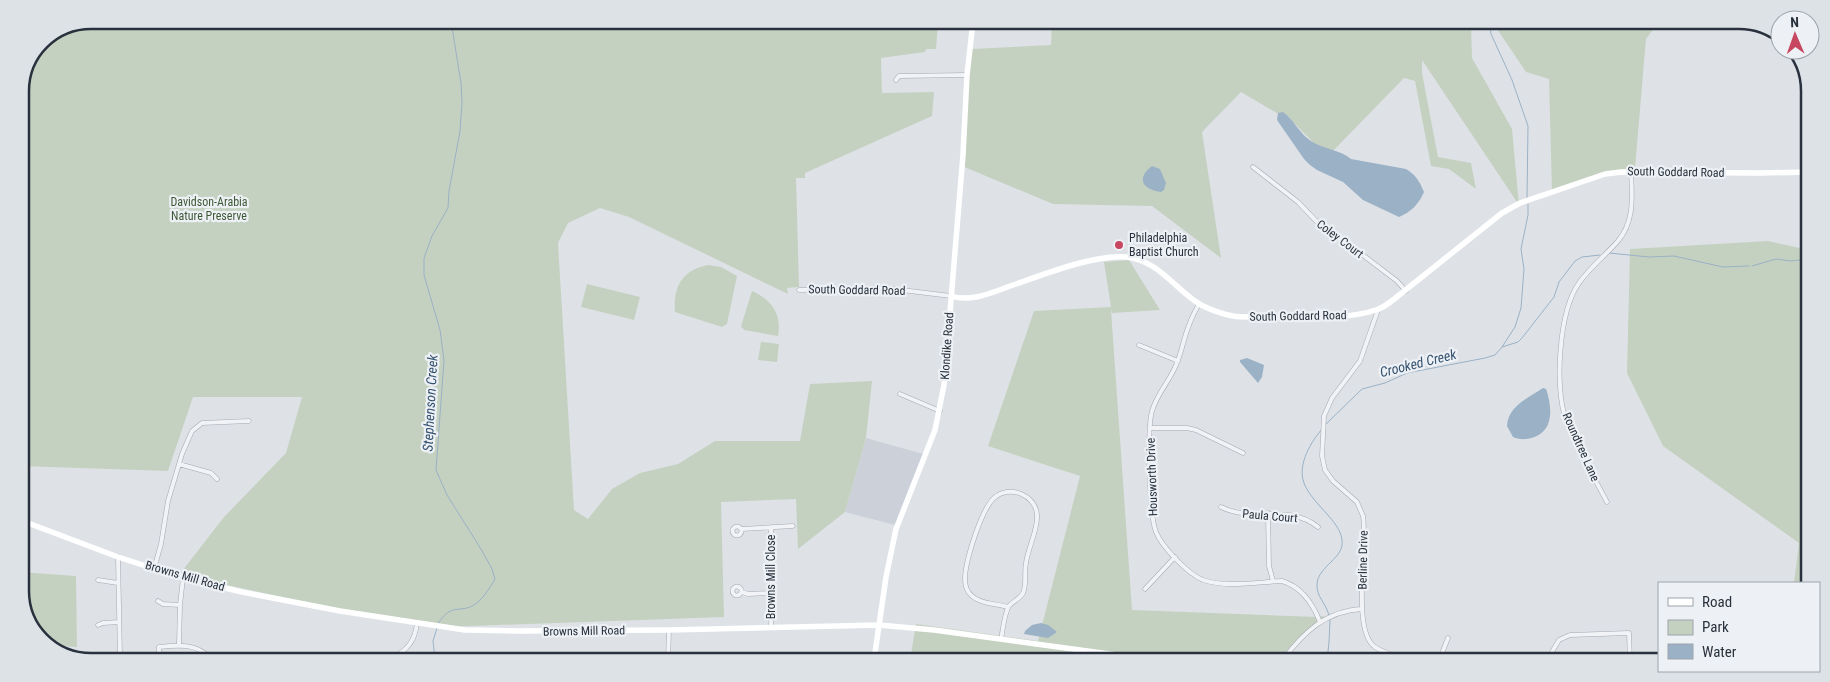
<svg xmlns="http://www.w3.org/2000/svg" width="1830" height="682" font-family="'Roboto Condensed',sans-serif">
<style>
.built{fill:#ccd1d9}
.green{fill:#c5d1c0}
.water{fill:#9ab1c6}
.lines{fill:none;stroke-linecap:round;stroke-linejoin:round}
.stream{stroke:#9ab1c6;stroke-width:1}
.street-casing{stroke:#a4a9b1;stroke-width:5}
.street{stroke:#f1f3f6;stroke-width:4}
.secondary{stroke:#fff;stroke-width:5.5}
.poi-dot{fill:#c84760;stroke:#edf1f5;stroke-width:2}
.labels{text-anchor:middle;stroke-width:4.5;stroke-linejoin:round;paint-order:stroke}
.street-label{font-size:12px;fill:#28313d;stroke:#edf1f5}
.park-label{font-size:12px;fill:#3e5836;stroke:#edf1f5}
.poi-label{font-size:12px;fill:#28313d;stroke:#edf1f5;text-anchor:start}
.water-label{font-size:14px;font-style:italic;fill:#34516f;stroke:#edf1f5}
.rim{fill:none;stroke:#28313d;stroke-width:2.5}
</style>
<rect width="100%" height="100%" fill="#dee2e7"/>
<path class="built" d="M866 438 927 455 895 525 845 512Z"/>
<path class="green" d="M91 20 938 22 936 49H926L925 52 881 58 882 93 934 92 932 116 805 173V178H796L799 287 787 288 788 294 629 217 600 208 568 223 558 243 574 510 588 519 612 489 640 473 678 464 715 441H800L810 384 872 381 866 438 845 512 798 549 796 499 721 502 724 617 443 627 358 613 179 575 224 517 286 453 302 397H193L168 471 20 466V531V87L41 41Z
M1052 22 1471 23 1472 58 1512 129 1519 205 1422 60V73L1438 157 1471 163 1476 189 1449 169 1431 166 1415 81 1404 78 1333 151 1315 144 1294 123 1241 92 1202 132 1221 258 1152 206 1053 204 962 166 971 49 1051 45Z
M1493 23 1657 24 1646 39 1635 168 1609 172 1552 192 1549 79 1526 72Z
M1768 241 1809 250 1806 583H1794L1799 543 1663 446 1627 373 1630 249Z
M1129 260 1160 310 1112 313 1111 310 1132 610 1317 617 1325 616 1290 647 1279 661 910 660 916 624 1038 641 1080 476 988 446 1034 311 1111 307 1104 262Z
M708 265 721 267 737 276 727 324 722 327 675 312C673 287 682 270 708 265Z
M587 284 640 297 634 320 581 307Z
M752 291C772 300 782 314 778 336L744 330 741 326Z
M761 342 779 344 777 362 758 360Z
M20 572 76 576 77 647 50 645 35 634 20 596Z"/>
<path class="water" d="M1283 112C1294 120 1300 134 1311 141 1323 149 1341 150 1351 159L1406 169C1416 175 1420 182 1424 192 1419 204 1411 212 1399 217L1363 200 1343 182 1317 170 1310 165 1304 159 1277 120 1278 113Z
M1152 166 1160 169 1166 183 1164 190 1161 192C1142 190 1136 178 1152 166Z
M1247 358 1264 365 1262 377 1258 383 1240 362V360Z
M1543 388 1546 389C1549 397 1552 412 1549 421 1546 436 1526 443 1513 437L1507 426C1508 406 1528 398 1543 388Z
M1041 623 1048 625 1057 632 1048 638 1024 634 1025 631 1032 625Z"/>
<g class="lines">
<path class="stream" d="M1490 23 1491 34 1512 80 1528 126 1527 198
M1609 253 1649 257 1674 256 1723 267 1749 266
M1752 266 1776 259 1791 261 1809 259
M1502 347 1515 327 1521 308 1524 269 1521 249 1528 215V204
M1325 425 1362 389 1385 383 1407 373 1485 358 1495 355 1502 347 1518 342 1522 338 1554 297 1559 282 1575 261 1582 257 1600 255
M1323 428C1311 441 1297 465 1304 483 1308 494 1319 505 1327 514 1333 521 1341 530 1342 540 1345 558 1318 566 1317 584 1316 597 1327 604 1329 616
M438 624C452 600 462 616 478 602 485 596 490 587 495 579L492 569 481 549 447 495 436 470 444 360 440 330 424 275V258L432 236 448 208 449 191 460 131 462 103 461 83 451 21
M435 659 433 641 437 628
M1327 661 1329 642 1330 620"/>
<defs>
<path id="street" d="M896 80 899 76 967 75
M1253 167 1298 202 1319 224 1343 240 1397 281 1406 291
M799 290 885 288 951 296
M1199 304C1195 311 1191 319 1188 328 1184 338 1182 350 1178 360 1172 379 1158 391 1152 411 1147 429 1149 515 1156 532 1162 547 1188 574 1203 580 1227 588 1258 582 1282 581 1302 587 1313 604 1320 622
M1378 310 1360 361 1332 398 1324 416 1322 456 1325 470 1333 481 1357 502 1363 516C1368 544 1351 631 1375 647 1385 654 1400 657 1411 661
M1139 345 1178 361
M900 394 940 411
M1150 428H1187L1196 430 1243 453
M179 464 211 473 217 479
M1607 502C1594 477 1576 447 1566 420 1554 387 1559 311 1579 283 1590 267 1606 255 1618 241 1635 221 1632 196 1631 171
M1221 507C1253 523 1288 503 1318 527
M1268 513 1269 566 1273 581
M732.5 531a4.5 4.5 0 1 1 9 0a4.5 4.5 0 1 1-9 0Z
M771 527 772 593 771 627
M742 529 793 526
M118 557 120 658
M154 569 161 544 168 501 182 454 192 431 202 423 249 421
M98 580 118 583
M732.5 591a4.5 4.5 0 1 1 9 0a4.5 4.5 0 1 1-9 0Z
M1145 589 1175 557
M742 592 748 594 772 593
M158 601 163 604 180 605
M98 625 103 623 119 622
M1001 639C1003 630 1004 614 1009 606 1013 601 1020 599 1023 593 1027 584 1024 573 1026 563 1028 547 1038 531 1037 515 1036 495 1009 484 994 498 981 510 965 562 965 579 965 586 967 592 972 596 981 604 997 604 1008 607
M179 644 180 605 183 578
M159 658V647C177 645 197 643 210 658
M391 659C407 650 415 642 417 623
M668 660 669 630
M1282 661C1303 633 1325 611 1362 609
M1439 661 1448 638
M1546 662 1559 640 1570 635 1629 633 1630 662"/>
</defs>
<use href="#street" class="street-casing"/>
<use href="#street" class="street"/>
<path class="secondary" d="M951 296C973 303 995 291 1016 284 1045 274 1096 254 1126 257 1159 260 1175 290 1201 305 1211 310 1222 314 1233 316 1247 318 1261 316 1275 317 1308 317 1345 320 1376 310 1382 308 1388 304 1393 300L1502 213 1520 203 1605 174 1621 172 1760 173 1809 172
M20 520 118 557 183 578 242 592 340 611 465 630 519 631 669 630 879 625 934 630 1161 661
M874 660 886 577 896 529 935 430 944 385 963 155 967 75 973 22"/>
</g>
<circle class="poi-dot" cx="1119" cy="245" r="5"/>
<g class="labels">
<g class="street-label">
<text transform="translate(1676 172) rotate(1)" y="4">South Goddard Road</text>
<text transform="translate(1340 239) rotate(37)" y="4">Coley Court</text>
<text transform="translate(857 290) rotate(1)" y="4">South Goddard Road</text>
<text transform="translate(1298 316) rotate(-1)" y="4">South Goddard Road</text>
<text transform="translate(947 346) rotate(-86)" y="4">Klondike Road</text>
<text transform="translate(1581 447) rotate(66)" y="4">Roundtree Lane</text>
<text transform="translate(1152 477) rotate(-92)" y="4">Housworth Drive</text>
<text transform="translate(1270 516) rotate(5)" y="4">Paula Court</text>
<text transform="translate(1363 560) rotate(-89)" y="4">Berline Drive</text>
<text transform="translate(185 576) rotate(16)" y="4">Browns Mill Road</text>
<text transform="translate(771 577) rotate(-90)" y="4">Browns Mill Close</text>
<text transform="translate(584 631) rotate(-1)" y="4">Browns Mill Road</text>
</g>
<g class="park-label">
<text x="209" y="206">Davidson-Arabia<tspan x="209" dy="14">Nature Preserve</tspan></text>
</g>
<g class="poi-label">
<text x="1129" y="242">Philadelphia<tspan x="1129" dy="14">Baptist Church</tspan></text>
</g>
<g class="water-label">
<text transform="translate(1418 363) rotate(-14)" y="5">Crooked Creek</text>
<text transform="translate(430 403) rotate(-87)" y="5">Stephenson Creek</text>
</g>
</g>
<path d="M0 0H1830V682H0ZM91 29H1739A62 62 0 0 1 1801 91V591A62 62 0 0 1 1739 653H91A62 62 0 0 1 29 591V91A62 62 0 0 1 91 29Z" fill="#dde2e6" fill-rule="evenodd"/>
<path class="rim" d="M91 29H1739A62 62 0 0 1 1801 91V591A62 62 0 0 1 1739 653H91A62 62 0 0 1 29 591V91A62 62 0 0 1 91 29Z"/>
<rect x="1658" y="582" width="162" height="90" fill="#edf1f5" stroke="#9ea4ab"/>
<rect x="1668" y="598" width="25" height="8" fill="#ffffff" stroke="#9ea4ab"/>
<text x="1702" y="607" font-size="15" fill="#28313d">Road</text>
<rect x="1668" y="620" width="25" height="15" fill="#c5d1c0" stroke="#9ea4ab"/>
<text x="1702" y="632" font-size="15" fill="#28313d">Park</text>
<rect x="1668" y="644" width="25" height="15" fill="#9ab1c6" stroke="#9ea4ab"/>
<text x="1702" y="657" font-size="15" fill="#28313d">Water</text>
<g transform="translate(1795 35) rotate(358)"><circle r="24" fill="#edf1f5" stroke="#9ea4ab"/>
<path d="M0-4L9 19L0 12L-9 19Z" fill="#c84760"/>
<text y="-8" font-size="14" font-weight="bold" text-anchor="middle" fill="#28313d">N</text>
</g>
</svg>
